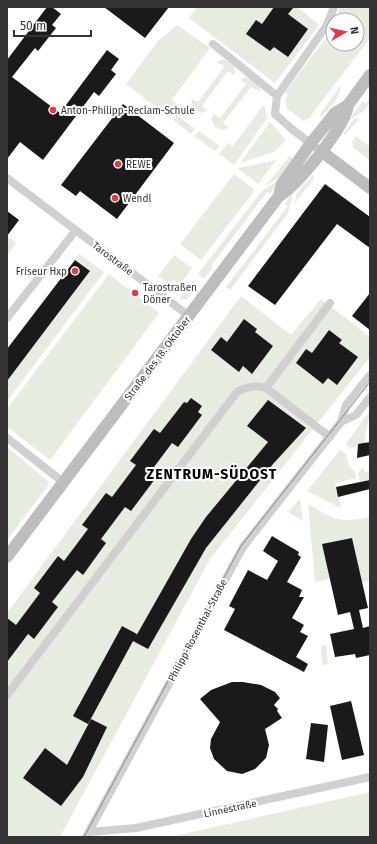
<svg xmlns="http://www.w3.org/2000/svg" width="377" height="844" font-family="'Fira Sans',sans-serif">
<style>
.green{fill:#e6ecdf}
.building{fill:#1a1a1a}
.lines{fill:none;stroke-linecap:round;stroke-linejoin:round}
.street{stroke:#d0d0d0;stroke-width:8}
.secondary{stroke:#bdbdbd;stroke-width:12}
.tram{stroke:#888;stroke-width:1}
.poi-dot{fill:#e63946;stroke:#fff;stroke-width:1.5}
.labels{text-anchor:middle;stroke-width:4;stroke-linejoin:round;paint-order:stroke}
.poi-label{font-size:10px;fill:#333;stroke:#fff;text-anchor:start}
.street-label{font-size:10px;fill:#333;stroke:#fff}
.district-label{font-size:14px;font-weight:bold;letter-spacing:1px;fill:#000;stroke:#fff}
</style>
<rect width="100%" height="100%" fill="#fff"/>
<path class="green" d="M197 7H297L319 25 275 83 189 18Z
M340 7H370V38L309 118 304 121 287 109 285 100 288 94 285 92 328 35 333 24V44H357V20H335Z
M177 25 210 48 172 100 178 105 169 117 126 84 158 41Z
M223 59 234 66 235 73 234 75 228 71 202 106 207 110 201 113 193 107 191 99 198 102 224 67 217 62Z
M242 78H250L258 85 261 92 251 87 223 123 229 127 224 130 215 127 211 119 214 114 220 118 246 84 241 80Z
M341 85C340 99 331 107 321 117L320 114Z
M370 98C370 112 356 114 348 121L363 101 366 103Z
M264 104 267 118 234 165 219 154 228 143 233 146Z
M177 115 195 129 191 134 173 120Z
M356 117 359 119 345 135 343 134Z
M270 122 286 140 274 152 240 163Z
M199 131 219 146 215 151 194 136Z
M356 136 370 147V161L354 148 352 142Z
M290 156 293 158 280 177 265 186Z
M277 159 258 184 237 168 272 161Z
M234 174 255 190 201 260 180 244Z
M313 175 314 177 313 180 294 204 297 193Z
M279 180 270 194 267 192 211 266 213 267 204 279 198 274 262 191Z
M293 193 288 213 230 290 226 287 288 206 285 204Z
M7 236 16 243 7 256Z
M79 254 104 272 7 401V381L90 272 75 259Z
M174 255 192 268 180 285 173 280 170 284 158 276Z
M109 274 159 313 50 460 7 427V409Z
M193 281 199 286 187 299H179Z
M241 296 291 335 321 299 370 337V357L210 559 60 837H7V613Z
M370 410C370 422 364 431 365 443L350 448 346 444Z
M7 447 49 482 47 487 7 540Z
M340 450 347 455C346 463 349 467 355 472L356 478 335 483 341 508 307 491Z
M364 468 365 472 370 471V480L360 482 358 474 361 469Z
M300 499 303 521 288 512Z
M308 504C337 520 337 524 370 517V581L362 582 352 538 322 544 330 579 315 582Z
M326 645 328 664 322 665 321 646Z
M370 792V837H170Z"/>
<path class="building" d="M47 7H52L61 14 52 25 56 28 38 51 35 48 12 77 60 113 107 50 119 59 111 70 116 74 99 96 94 92 43 160 20 142 7 159V60Z
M104 7H169L145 38Z
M274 7H294L288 14 308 29 288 57 274 47 270 51 246 34 256 20 262 24Z
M123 104 174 143 117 219 80 191 76 196 61 185Z
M325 184 370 217V248L337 224 275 305 248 286Z
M7 211 19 220 7 236Z
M75 260 90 271 7 381V349Z
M370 293V330L352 316Z
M244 319 257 329 255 332 273 346 252 374 243 366 239 372 211 350 221 337 227 342Z
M329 330 342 340 339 343 358 357 337 385 328 378 323 384 296 363 306 349 312 353Z
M191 398 202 406 198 412 202 415 178 447 172 443 148 475 155 479 131 511 125 507 101 539 106 543 83 575 77 570 52 602 58 607 34 639 28 634 7 662V618L16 625 40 593 34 588 58 556 64 561 88 529 82 525 106 493 112 497 136 465 130 461 154 429 160 433 184 402 187 403Z
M268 400 306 428 273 464 206 548 148 649 133 641 88 724 73 716 122 626 137 634 135 638 191 539 206 517 268 442 247 426Z
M370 442V455L357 458 358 444Z
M370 480V489L338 497 336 487Z
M272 536 299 552 298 555 301 557 287 582 302 590 299 597H304L292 618 304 625 300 632 308 636 296 657 308 664 304 672 224 630 235 609 229 606 248 570 267 580 278 561 263 551Z
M352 538 368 608 359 610 363 628 370 626V655L356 658 355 654 335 657 330 634 354 629 350 612 338 615 322 544Z
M232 682H243L261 685 275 692 280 698 274 705 278 709 277 711 282 718 265 729 269 745 266 758 255 769 242 774 227 771 214 759 210 748 211 739 220 722 200 699 211 690Z
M351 701 364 755 342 760 330 706Z
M91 719 107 727 83 777 61 806 23 778 45 748 67 765Z
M311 723 328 725 324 762 306 759Z"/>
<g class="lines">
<path class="street" d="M213 44 277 96
M321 151 293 130 275 114 277 96 327 25 334 7
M7 178 189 316
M7 318 76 230
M266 388 330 303
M341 422 356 415 370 397
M7 438 63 482
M7 695 237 392C246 387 256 384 266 388L330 437
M89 832 136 828 370 777
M86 837 243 547 341 422 346 405 370 375"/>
<path class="secondary" d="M321 151 370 188
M279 196 282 184 311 143 335 113 348 105 370 75
M7 557 279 196C297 186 346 126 348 105"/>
<path class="tram" d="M84 837 241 546 370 382"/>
</g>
<g class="poi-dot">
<circle cx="53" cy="110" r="4"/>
<circle cx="118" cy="164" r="4"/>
<circle cx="115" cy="198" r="4"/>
<circle cx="75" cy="271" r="4"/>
<circle cx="135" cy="293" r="4"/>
</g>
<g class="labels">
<g class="poi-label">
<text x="61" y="114">Anton-Philipp-Reclam-Schule</text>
<text x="126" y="168">REWE</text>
<text x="123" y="202">Wendl</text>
<text x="67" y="275" text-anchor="end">Friseur Hxp</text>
<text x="143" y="291">Tarostraßen<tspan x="143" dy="12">Döner</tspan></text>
</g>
<g class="street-label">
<text transform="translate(113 258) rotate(37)" y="4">Tarostraße</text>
<text transform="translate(157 358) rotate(-53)" y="4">Straße des 18. Oktober</text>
<text transform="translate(197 630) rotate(-62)" y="4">Philipp-Rosenthal-Straße</text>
<text transform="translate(230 808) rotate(-12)" y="4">Linnéstraße</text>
</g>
<g class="district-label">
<text x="212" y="479">ZENTRUM-SÜDOST</text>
</g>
</g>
<rect width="377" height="844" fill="none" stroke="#333333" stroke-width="16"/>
<g transform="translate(345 32) rotate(81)"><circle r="19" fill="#ffffff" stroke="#adadad"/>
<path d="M0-3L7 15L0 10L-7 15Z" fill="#e63946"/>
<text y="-6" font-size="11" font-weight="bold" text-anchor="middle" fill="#333333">N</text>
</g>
<path d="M14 30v6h77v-6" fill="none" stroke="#333333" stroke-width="2"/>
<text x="20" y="30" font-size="12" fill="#333333" stroke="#ffffff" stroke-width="3" paint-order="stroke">50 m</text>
</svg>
